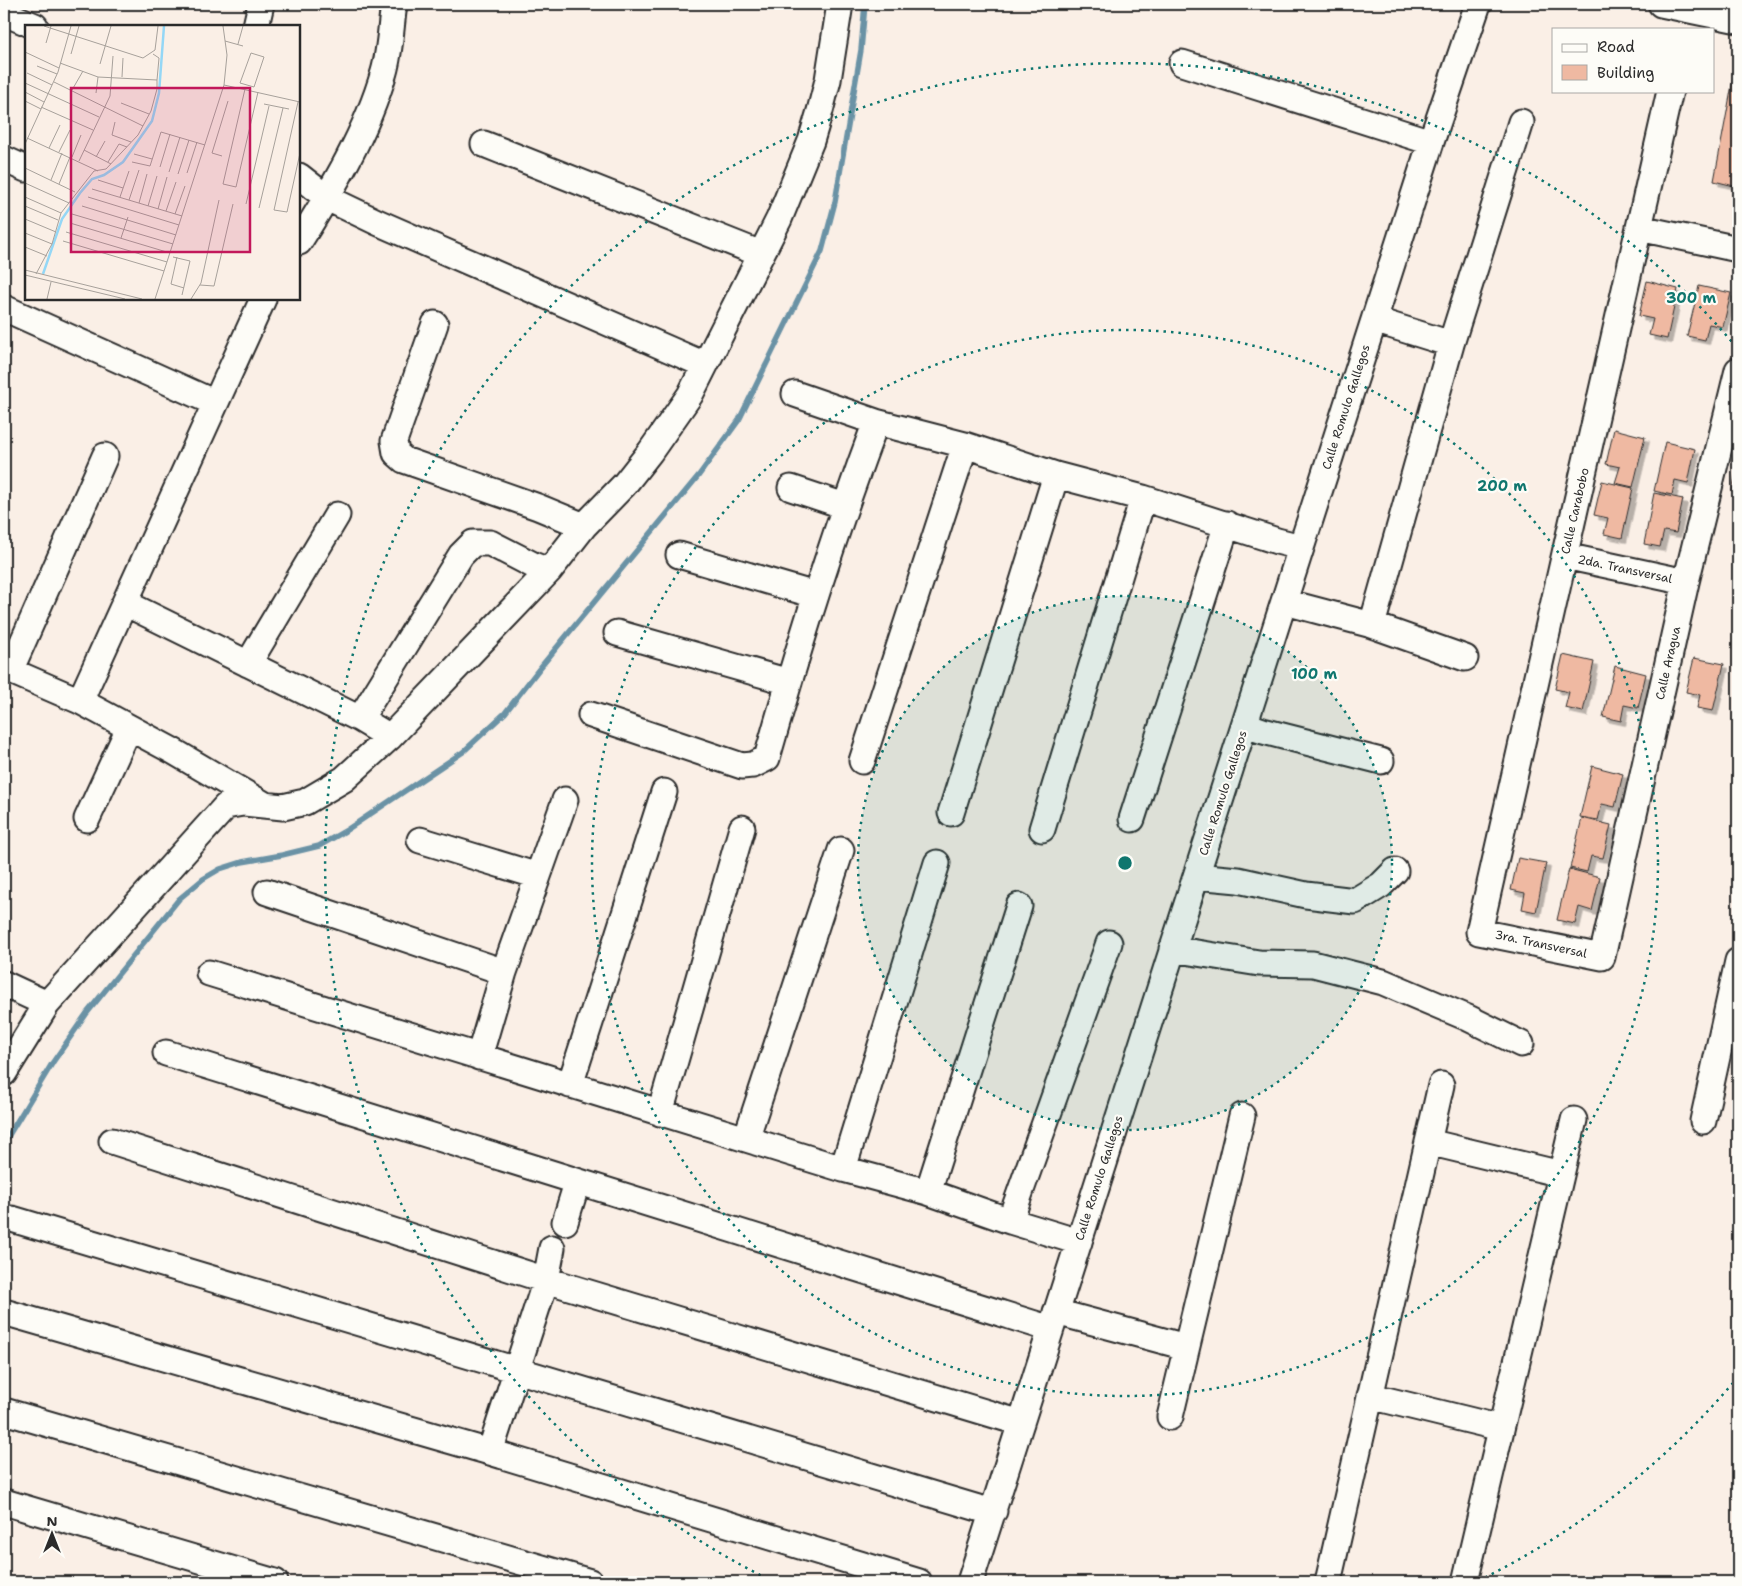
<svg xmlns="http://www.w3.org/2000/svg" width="1742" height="1586" font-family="'Shantell Sans',sans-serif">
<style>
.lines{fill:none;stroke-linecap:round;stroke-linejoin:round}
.stream{stroke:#6a92a5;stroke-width:5.5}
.building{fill:#efb9a2;stroke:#2b2b2b;filter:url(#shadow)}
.minor-casing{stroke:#2b2b2b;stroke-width:29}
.minor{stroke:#fdfcf7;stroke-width:25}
.ring{fill:none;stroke:#0f766e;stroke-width:2.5;stroke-dasharray:2.5 5}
.labels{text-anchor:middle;stroke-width:4.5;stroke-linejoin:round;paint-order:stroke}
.street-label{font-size:12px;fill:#2b2b2b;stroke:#fdfcf7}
.inset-river{fill:none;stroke:#94d7f6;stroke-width:2.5}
.inset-road{fill:none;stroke:#a7a19b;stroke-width:1}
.view{fill:#c2185b;fill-opacity:0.15;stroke:#c2185b;stroke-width:2.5}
.inset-edge{fill:none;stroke:#2b2b2b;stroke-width:2.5}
.centre{fill:#0f766e;stroke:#fdfcf7;stroke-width:2.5}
.ring-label{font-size:15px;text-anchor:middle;font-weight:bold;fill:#0f766e;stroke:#fdfcf7;stroke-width:4.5;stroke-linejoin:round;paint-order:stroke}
</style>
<defs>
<filter id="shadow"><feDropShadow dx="4.5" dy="4.5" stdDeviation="0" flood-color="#0004"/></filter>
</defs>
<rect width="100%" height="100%" fill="#faefe6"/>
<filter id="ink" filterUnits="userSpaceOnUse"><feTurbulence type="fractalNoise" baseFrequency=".02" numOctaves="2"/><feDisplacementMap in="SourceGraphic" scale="10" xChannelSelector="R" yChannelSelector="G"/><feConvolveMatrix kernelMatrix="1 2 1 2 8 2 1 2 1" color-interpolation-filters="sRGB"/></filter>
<g filter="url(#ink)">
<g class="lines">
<path class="stream" d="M4 1143 53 1062 87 1013 179 899 203 879 220 869 242 862 282 855 319 846 345 831 463 752 505 713 539 669 699 475 739 420 822 251 835 202 861 50 865 4"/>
</g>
<path class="building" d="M1738 53V187L1714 181Z
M1647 281 1678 289 1667 339 1649 335 1653 319 1639 316Z
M1699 286 1731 293 1723 327 1709 324 1705 340 1687 336Z
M1614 429 1645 437 1633 487 1615 483 1620 467 1606 464Z
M1665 442 1695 449 1688 483 1675 480 1672 495 1654 491Z
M1738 463V493L1732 491Z
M1602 481 1633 488 1622 538 1604 534 1608 518 1594 515Z
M1654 493 1683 499 1676 533 1664 531 1660 547 1644 544Z
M1563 655 1594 662 1583 712 1565 708 1569 692 1555 689Z
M1694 658 1724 664 1713 711 1697 708 1700 695 1686 692Z
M1615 666 1646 674 1638 708 1624 705 1621 721 1603 717Z
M1592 766 1623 774 1615 807 1602 804 1598 820 1580 817Z
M1582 818 1611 825 1603 858 1591 856 1587 872 1570 868Z
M1518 858 1546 863 1536 912 1522 909 1525 893 1511 890Z
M1569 869 1600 877 1592 911 1579 907 1575 924 1557 920Z"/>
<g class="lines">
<defs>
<path id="minor" d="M1661 4 1738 20
M4 13 35 26
M256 26 261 4
M1182 63 1431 142
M1670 91 1479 932 1602 957 1686 582 1738 370
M484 144 761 254
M4 159 26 169
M299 176 327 198 377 222 705 365
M1639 228 1738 249
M299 242C332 190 367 132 384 72 390 52 391 24 394 4
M4 308 215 403
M1374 320 1451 344
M435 324 394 441 396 453 404 460 538 507 584 526
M795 394 876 422
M791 488 845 506
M679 555 815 595
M1565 556 1686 582
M1285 602 1372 625
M125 603 360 719 390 737
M617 633 789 682
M1465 658 1372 625 1451 344 1521 122
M248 664 337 515
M4 668 80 701 173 751 265 805
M10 671 105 456
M80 701 263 299
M591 715 742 766 753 765 767 758C799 645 834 533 876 422L965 445 1056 475 1143 498 1277 541 1301 547
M360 719 461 555 473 543H490L533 565 549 571
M1245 725 1263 731 1381 761
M862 761 965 445
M951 813 1056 475
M87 819 129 728
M1132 819 1227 524
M1042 829 1143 498
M420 840 538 876
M1196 876 1238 880 1306 895 1355 901 1381 885 1395 871
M267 892 504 972
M1172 949 1259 963 1313 964 1383 982 1468 1018 1521 1044
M209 973 843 1169 928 1192 1010 1221 1079 1242
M4 984 47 1004
M166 1053 1051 1329
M479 1057 504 972 565 800
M4 1073 47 1004 226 806 243 803 283 807 305 802 344 779 390 737 549 571 584 526 624 485 650 452 690 395 779 219 811 141 820 111 828 80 840 4
M570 1085 664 792
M660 1113 742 828
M1703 1121 1738 961
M746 1139 841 850
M112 1141 546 1280 1021 1423
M1428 1142 1561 1174
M843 1169 937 863
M928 1192 1019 906
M12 1219 978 1508 994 1511
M1010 1221 1109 943
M565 1222 577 1183
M4 1312 490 1452 919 1582
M1056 1312 1186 1347
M1370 1396 1501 1428
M4 1411 590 1582
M1170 1417 1242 1116
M490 1452 546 1280 552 1248
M4 1502 275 1582
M970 1582 1431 142 1478 4
M1328 1582 1441 1085
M1465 1582 1574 1120"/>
</defs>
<use href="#minor" class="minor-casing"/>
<use href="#minor" class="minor"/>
</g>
</g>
<circle cx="1125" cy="863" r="267" fill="#0f766e" fill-opacity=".12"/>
<g class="ring">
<circle cx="1125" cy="863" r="267"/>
<circle cx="1125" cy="863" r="533"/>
<path d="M1738 1377A800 800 0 0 1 1476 1582M774 1582A800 800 0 1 1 1738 349"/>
</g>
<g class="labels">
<g class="street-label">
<text transform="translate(1346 407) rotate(-72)" y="4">Calle Romulo Gallegos</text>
<text transform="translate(1575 511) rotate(-77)" y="4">Calle Carabobo</text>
<text transform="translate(1625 569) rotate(12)" y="4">2da. Transversal</text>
<text transform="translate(1668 663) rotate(-77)" y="4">Calle Aragua</text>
<text transform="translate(1223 793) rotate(-72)" y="4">Calle Romulo Gallegos</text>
<text transform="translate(1541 944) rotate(12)" y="4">3ra. Transversal</text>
<text transform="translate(1099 1178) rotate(-72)" y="4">Calle Romulo Gallegos</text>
</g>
</g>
<g transform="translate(25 25)">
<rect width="275" height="275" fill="#faefe6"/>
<path class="inset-river" d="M18 249 37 194 55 168 67 154 79 150 98 137 127 96 134 68 139 1"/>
<path class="inset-road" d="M19 1 118 33 130 25 133 1M200 16 218 21M21 18 26 1M213 19 218 1M0 27 34 43M226 28 239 32 229 62 215 58ZM46 29 54 1M128 29 134 33 132 55M75 39 86 1M12 41 32 49M2 48 27 60M97 52 98 33M29 57 118 101M0 58 74 92M199 60 275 77M220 64 198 159 211 162 233 67M47 65 58 46M0 67 19 77M71 68 73 52M0 76 16 84M273 77 249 185 262 187 275 128M96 78 124 89M239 79 264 84M16 82 68 105M90 97 87 110 106 117M2 113 73 146M0 119 33 47 46 1M24 123 35 100M59 125 86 139M34 127 45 105M109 129 127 134M197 131 187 128 203 76M47 132 56 110M71 132 80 116M54 136 85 71 88 31M83 137 94 119 102 122M107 137 125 141 136 107 180 120M135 142 145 109M0 143 50 167M144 147 155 112M162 148 172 117M153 149 164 115M26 155 37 128M73 155 98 163M0 158 44 178M34 159 45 132M67 164 157 191M275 165V181M0 172 36 188M63 172 154 200M95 172 104 146M104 175 114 145M114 178 122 149M221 179 244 81M0 181 33 195M57 181 151 210M123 181 132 151M234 183 258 83M133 184 142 152M141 186 151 157M47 189 148 219M150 189 160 161M0 194 31 207M45 198 145 228M41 207 142 237M0 208 27 219M96 213 103 192M38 216 139 246M0 222 22 231M148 232 165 236 157 270M152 232 146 259 159 263M0 245 117 274M11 249 27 219 36 188 69 146 81 144 113 110 126 86 132 64V55L73 52 35 38M0 250 100 274M175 260 189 261 208 179M22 274 26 257M130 274 199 60 202 30 198 1M166 274 176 258 194 175"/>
<path class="view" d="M46 63H225V227H46Z"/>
<rect width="275" height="275" class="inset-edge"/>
</g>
<circle cx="1125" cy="863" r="8" class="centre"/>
<g class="ring-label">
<text x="1691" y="303">300 m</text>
<text x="1502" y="491">200 m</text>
<text x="1314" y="679">100 m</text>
</g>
<rect width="1742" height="1586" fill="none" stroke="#fdfcf7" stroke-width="20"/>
<rect x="10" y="10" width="1722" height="1566" fill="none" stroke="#2b2b2b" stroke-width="2" filter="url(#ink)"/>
<rect x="1552" y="28" width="162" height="65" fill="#fdfcf7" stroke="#a9a8a5"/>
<rect x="1562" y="44" width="25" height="8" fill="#fdfcf7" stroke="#a9a8a5"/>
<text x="1597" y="52" font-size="15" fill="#2b2b2b">Road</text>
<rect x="1562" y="65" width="25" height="15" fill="#efb9a2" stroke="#a9a8a5"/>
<text x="1597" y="78" font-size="15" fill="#2b2b2b">Building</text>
<g transform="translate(52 1534)" stroke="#fdfcf7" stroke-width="4" paint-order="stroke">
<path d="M0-4L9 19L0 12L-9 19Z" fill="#2b2b2b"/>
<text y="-8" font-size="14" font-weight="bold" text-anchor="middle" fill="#2b2b2b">N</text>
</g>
</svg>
